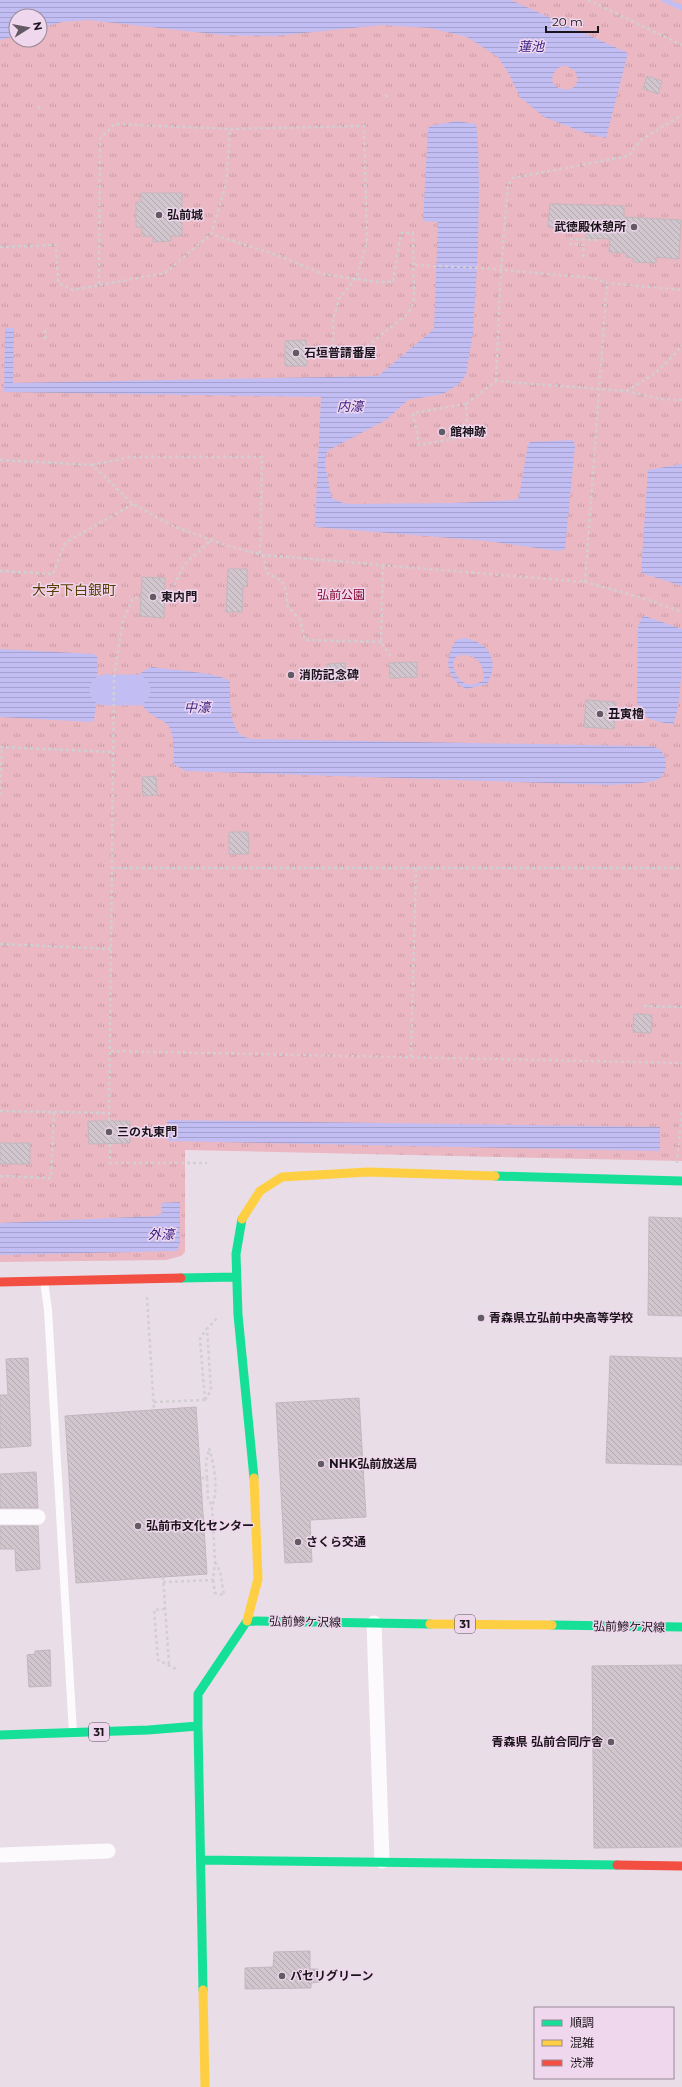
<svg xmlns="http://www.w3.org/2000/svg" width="682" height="2087" font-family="Montserrat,'Noto Sans JP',sans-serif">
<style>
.park{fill:url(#park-tufts);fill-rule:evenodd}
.water{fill:url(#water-rules);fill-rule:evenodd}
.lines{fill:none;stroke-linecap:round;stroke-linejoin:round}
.stream{stroke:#c2bdf2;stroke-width:5}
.river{stroke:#c2bdf2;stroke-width:31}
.building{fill:url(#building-back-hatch);stroke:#c2b7be}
.path{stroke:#d2ced1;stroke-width:2.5;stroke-dasharray:3 3;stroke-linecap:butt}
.lane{stroke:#fcfafc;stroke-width:8}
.street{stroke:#fcfafc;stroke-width:15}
.fast{stroke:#16e098;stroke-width:9}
.slow{stroke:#ffcf43;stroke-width:9}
.jam{stroke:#f24e42;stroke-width:9}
.poi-dot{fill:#645a63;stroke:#efd7ed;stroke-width:1.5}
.labels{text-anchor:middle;stroke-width:3;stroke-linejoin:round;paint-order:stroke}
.shield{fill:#efd7ed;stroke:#5b4e5a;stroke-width:1}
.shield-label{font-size:11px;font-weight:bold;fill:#1c141b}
.poi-label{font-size:12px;font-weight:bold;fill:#1c141b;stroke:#efd7ed;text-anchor:start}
.park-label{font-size:12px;fill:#870630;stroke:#efd7ed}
.street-label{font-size:12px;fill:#1c141b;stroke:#efd7ed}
.water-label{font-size:13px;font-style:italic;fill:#361f83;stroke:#efd7ed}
.quarter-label{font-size:14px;fill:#5a3c00;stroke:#efd7ed}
</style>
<defs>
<pattern id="park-tufts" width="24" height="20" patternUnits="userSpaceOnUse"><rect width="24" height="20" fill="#ebb7c2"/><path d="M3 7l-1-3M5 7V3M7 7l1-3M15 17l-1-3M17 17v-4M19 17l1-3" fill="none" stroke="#c99ca6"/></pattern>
<pattern id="water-rules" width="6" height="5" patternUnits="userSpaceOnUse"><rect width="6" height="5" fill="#c2bdf2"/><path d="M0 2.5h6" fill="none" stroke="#a6a2cf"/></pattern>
<pattern id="building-back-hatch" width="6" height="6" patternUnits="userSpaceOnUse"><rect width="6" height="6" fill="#d1c6cd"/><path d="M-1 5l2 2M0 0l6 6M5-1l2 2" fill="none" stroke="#b3a9af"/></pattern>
</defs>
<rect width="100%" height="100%" fill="#e9dde8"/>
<path class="park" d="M0 0H682V1161L185 1150V1252L181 1256 166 1260 0 1262ZM16 16H40V40H16Z"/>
<path class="water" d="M0 0H511L628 53 606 138 585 133 544 117 520 97 509 74 498 57 467 37 430 28 382 25 274 36 222 35 88 20 62 22 40 28V16H16V36L0 40ZM565 65 575 71C588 101 535 91 558 68Z
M457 121 476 124 478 142 479 186 478 250 473 333 466 375 459 384 443 394 408 400 386 420 327 451 325 464 331 495 332 498 343 503 352 504 453 503 516 500 519 497 528 444 530 442 573 440 575 446 565 549 558 551 487 541 315 527 321 397 4 392 5 328H14L13 383 378 376 434 329 438 222 423 221 428 129 430 126Z
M682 464V586L641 573 648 470Z
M645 616 682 629C682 651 682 707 673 724 660 723 641 719 637 706L638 626 642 617Z
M465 638C490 643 500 661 487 684L466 689C445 678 444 659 456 640ZM461 655C478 654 484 665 484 680 467 691 454 680 453 662L456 657Z
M0 649 94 654 97 657 98 685H105V700L96 705 94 720 91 722 0 717Z
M153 667C167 670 223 672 230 682 230 697 229 719 238 732 241 736 247 738 252 739L642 746C647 746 653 746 657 748 669 753 669 775 657 780 646 784 623 784 610 785L185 771 174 764C173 753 175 736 169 727 166 721 159 720 154 716 143 709 131 695 136 680 139 673 145 669 153 667Z
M167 1120 660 1127V1151L168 1141Z
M180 1202V1243L177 1251 0 1255V1223L157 1216 162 1213 161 1203Z"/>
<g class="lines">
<path class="stream" d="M664 0 682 8"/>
<path class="river" d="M105 690H135"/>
</g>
<path class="building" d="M647 76 662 81 658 94 643 89Z
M141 193H182V236H171V241L153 242V236H142V227H136V202H141Z
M550 204 624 206V217L681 220 679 259 656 257V263L634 262 633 258 626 257V253L609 252 610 239 586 238V229L548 227Z
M306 340 307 366H285V341Z
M228 569H247V586H243L242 612H226Z
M142 577 165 578 164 618 140 616Z
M417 662V677L390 678 389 663Z
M345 663 346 681 328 682 327 664Z
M586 700 616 702 614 729 584 727Z
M156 776 157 795 143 796 142 777Z
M229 832H248L249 854H229Z
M634 1014 652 1015 651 1033 633 1032Z
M88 1121H130V1143L89 1144Z
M0 1143H30V1164H0Z
M649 1217 682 1218V1316L648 1315Z
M610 1356 682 1358V1465L606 1463Z
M28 1358 31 1446 0 1448V1395H8L6 1359Z
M359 1398 366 1517 310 1520 312 1562 285 1563 276 1403Z
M196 1407 207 1574 76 1583 65 1416Z
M36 1472 38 1508H0V1474Z
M0 1526H38L40 1569 16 1571 15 1549H0Z
M50 1650 51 1686 29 1687 27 1655 35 1654V1651Z
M682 1665V1847L594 1848 592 1666Z
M310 1951V1969H318L319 1982 311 1983V1988L245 1989V1968L273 1967 274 1952Z"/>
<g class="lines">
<path class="path" d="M588 0 682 45
M385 96H389
M39 106V110
M0 247 56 245 58 283 73 290 165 273 211 234 226 184 230 129
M583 257 584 245 570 244 571 239 600 240
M415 265 481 268 594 278 607 283 682 290
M99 284 100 139 114 124 230 129 364 126 367 243 356 278 339 299 333 320V351L358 350 366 347 406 315 410 310 414 300 413 233H401L393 282H378L323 274 277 255 211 234
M45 330V339
M309 353 333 351
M496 381 501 269 508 185 513 178 628 156 642 139 682 115
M626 391C649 379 666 366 682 345
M466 404 413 413 419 445 454 439 458 429 467 421 466 404 496 381 626 391 660 399 682 400
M0 460 92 465 133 504 173 526 228 546 263 555 585 582 643 598 682 612
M92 465 131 457H262L260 554
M263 555 267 573 282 581 287 594V605L300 620 305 640 381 642
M383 566 381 642 391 657
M0 571 53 574 65 543 133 504
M585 582 607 283
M164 598H168L184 565 210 541
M0 747 113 752
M0 795 2 747
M112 868H682
M0 944 111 949
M644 1006 682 1007
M111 1051 682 1063
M411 1057 416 867
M0 1111 109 1113
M109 1121 114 677 123 620 133 598 141 597
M110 1144V1163H207
M677 1163 682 1110
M0 1176 51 1178 54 1112
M147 1297 154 1410
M205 1400 211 1390 207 1329 218 1317
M205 1400 200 1339 206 1329
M154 1402 205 1400
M209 1448C214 1465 219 1489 212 1506
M207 1478 206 1462 209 1449
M163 1577 169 1664
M213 1580 215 1593 224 1595 220 1571 215 1562
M163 1582 213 1580 215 1562 212 1506 208 1498 207 1478H201
M165 1609 154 1610 158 1660 178 1670"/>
<path class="lane" d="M44 1281 48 1310 73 1733"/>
<path class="street" d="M0 1517H38
M374 1623 382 1861
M0 1855 108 1851"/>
<path class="fast" d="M495 1176 682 1181
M242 1219 236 1254 238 1315 254 1478
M181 1278 236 1277
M552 1625 682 1627
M198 1726 203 1990
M0 1735 148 1730 198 1726V1694L247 1621 430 1624
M201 1860 617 1865"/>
<path class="slow" d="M242 1219 260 1191 282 1177 368 1172 495 1176
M247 1621 258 1579 254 1478
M430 1624 552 1625
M203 1990 205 2087"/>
<path class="jam" d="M0 1282 181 1278
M617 1865 682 1866"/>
</g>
<g class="poi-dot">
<circle cx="159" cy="215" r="4"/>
<circle cx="634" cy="227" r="4"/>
<circle cx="296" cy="353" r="4"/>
<circle cx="442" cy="432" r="4"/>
<circle cx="153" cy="597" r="4"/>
<circle cx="291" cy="675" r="4"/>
<circle cx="600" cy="714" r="4"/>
<circle cx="109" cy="1132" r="4"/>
<circle cx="481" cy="1318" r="4"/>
<circle cx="321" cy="1464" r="4"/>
<circle cx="138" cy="1526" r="4"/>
<circle cx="298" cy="1542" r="4"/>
<circle cx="611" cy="1742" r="4"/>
<circle cx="282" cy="1976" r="4"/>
</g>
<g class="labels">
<g class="shield">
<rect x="455" y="1615" width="20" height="18" rx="3"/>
<rect x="89" y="1723" width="20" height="18" rx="3"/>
</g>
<g class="shield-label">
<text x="465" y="1628">31</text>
<text x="99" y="1736">31</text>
</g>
<g class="poi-label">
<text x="167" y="219">弘前城</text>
<text x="626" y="231" text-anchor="end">武徳殿休憩所</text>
<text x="304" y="357">石垣普請番屋</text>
<text x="450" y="436">館神跡</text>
<text x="161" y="601">東内門</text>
<text x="299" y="679">消防記念碑</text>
<text x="608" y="718">丑寅櫓</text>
<text x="117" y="1136">三の丸東門</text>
<text x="489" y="1322">青森県立弘前中央高等学校</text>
<text x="329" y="1468">NHK弘前放送局</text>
<text x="146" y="1530">弘前市文化センター</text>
<text x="306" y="1546">さくら交通</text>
<text x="603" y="1746" text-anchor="end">青森県 弘前合同庁舎</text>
<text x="290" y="1980">パセリグリーン</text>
</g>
<g class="park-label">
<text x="341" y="599">弘前公園</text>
</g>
<g class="street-label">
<text transform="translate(305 1622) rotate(1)" y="4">弘前鰺ケ沢線</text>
<text transform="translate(629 1627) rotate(1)" y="4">弘前鰺ケ沢線</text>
</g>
<g class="water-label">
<text x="531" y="51">蓮池</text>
<text x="350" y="411">内濠</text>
<text x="197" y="712">中濠</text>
<text x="161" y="1239">外濠</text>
</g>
<g class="quarter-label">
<text x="74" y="595">大字下白銀町</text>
</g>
</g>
<rect x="534" y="2007" width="140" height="72" fill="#efd7ed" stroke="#9b8999"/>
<rect x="542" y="2020" width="20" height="6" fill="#16e098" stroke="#9b8999"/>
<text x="570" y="2027" font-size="12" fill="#1c141b">順調</text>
<rect x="542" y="2040" width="20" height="6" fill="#ffcf43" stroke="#9b8999"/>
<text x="570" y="2047" font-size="12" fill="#1c141b">混雑</text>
<rect x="542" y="2060" width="20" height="6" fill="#f24e42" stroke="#9b8999"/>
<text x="570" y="2067" font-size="12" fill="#1c141b">渋滞</text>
<g transform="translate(28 28) rotate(79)"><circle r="19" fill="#efd7ed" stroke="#9b8999"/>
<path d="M0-3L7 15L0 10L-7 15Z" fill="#645a63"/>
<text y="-6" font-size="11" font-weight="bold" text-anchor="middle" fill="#1c141b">N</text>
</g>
<path d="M546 26v6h52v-6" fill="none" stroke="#1c141b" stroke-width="2"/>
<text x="552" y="26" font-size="12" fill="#1c141b" stroke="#efd7ed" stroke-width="3" paint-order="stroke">20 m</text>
</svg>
